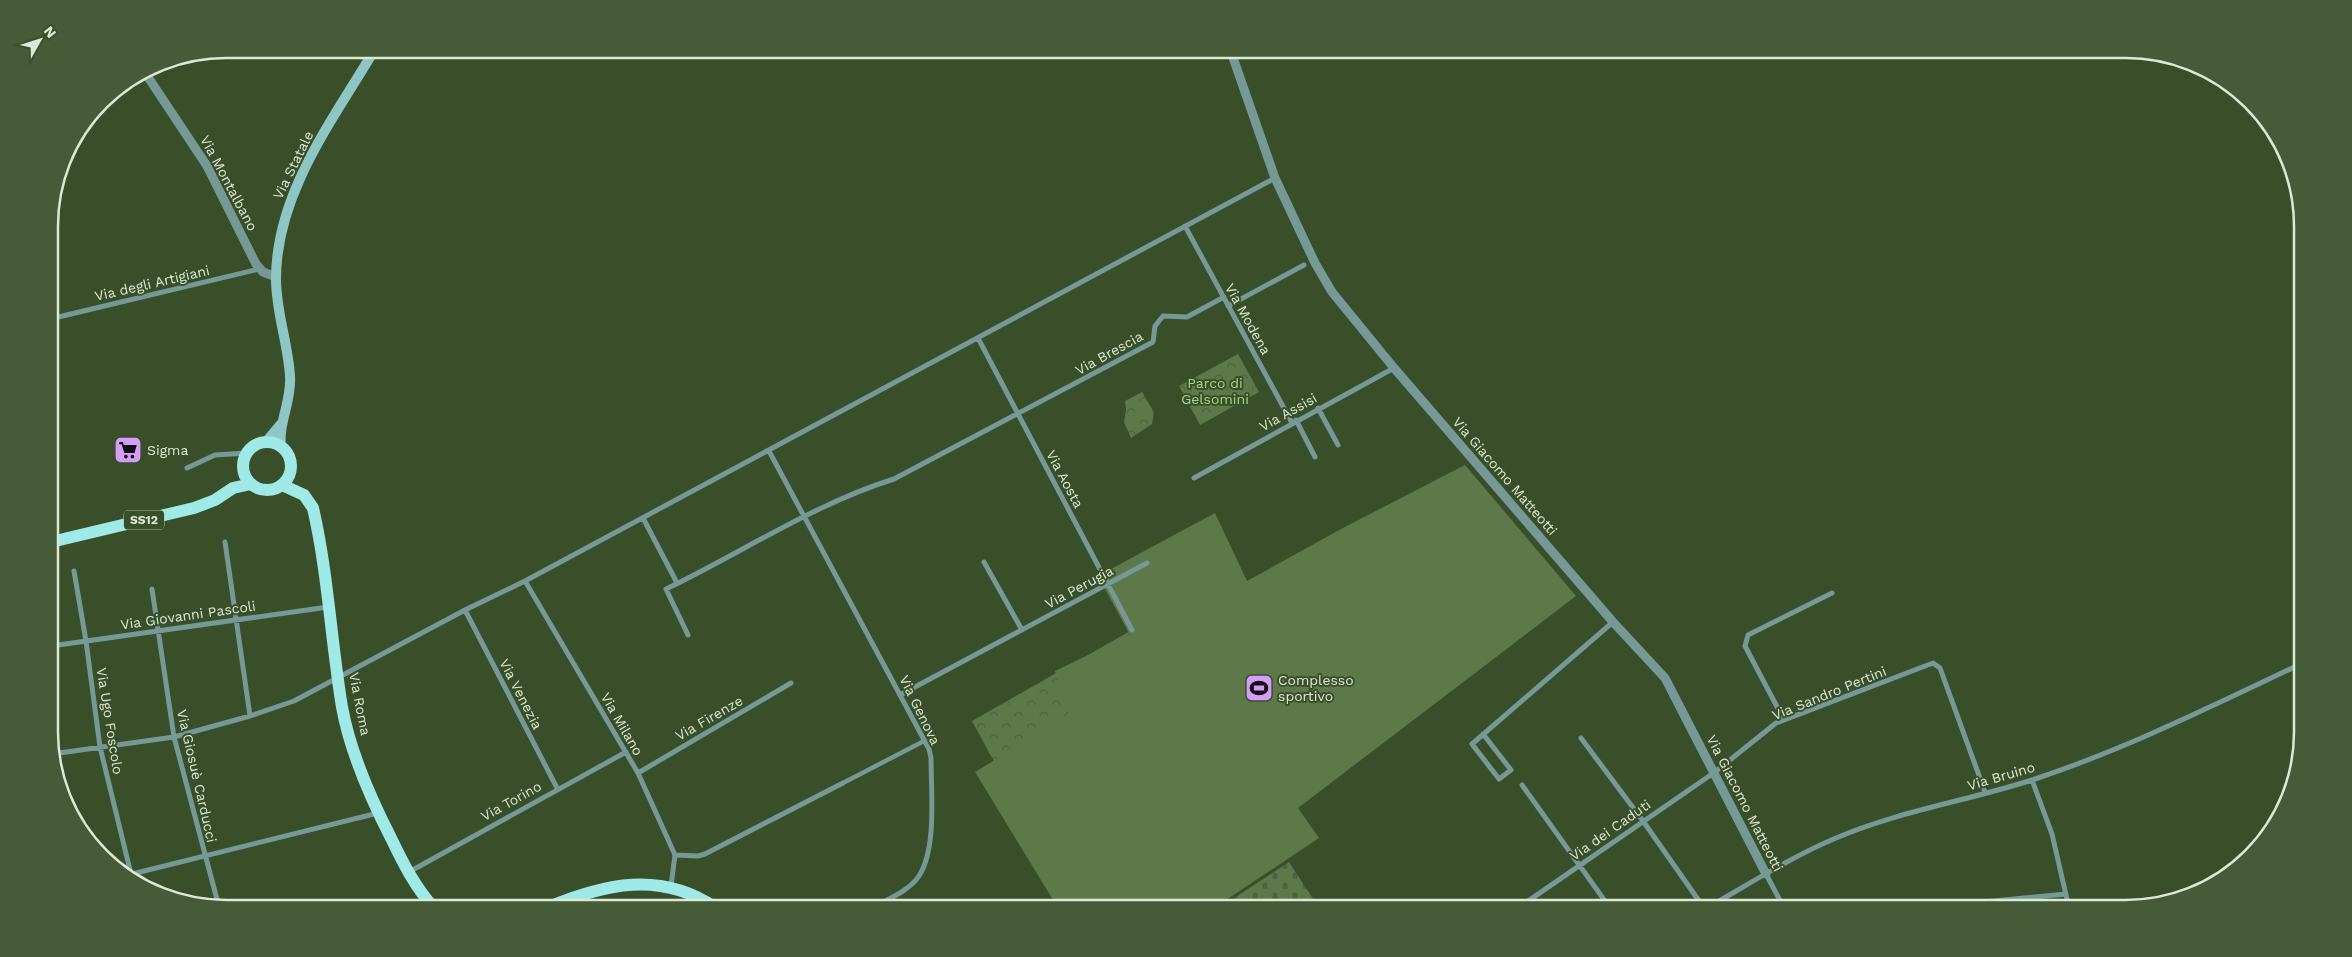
<svg xmlns="http://www.w3.org/2000/svg" width="2352" height="957" font-family="'Work Sans',sans-serif">
<style>
.forest{fill:url(#forest-crowns)}
.cemetery{fill:url(#cemetery-stones)}
.pitch{fill:#5d7949}
.lines{fill:none;stroke-linecap:round;stroke-linejoin:round}
.pedestrian{stroke:#769997;stroke-width:4.5}
.minor{stroke:#769997;stroke-width:5}
.tertiary{stroke:#769997;stroke-width:9}
.secondary{stroke:#8dc6c4;stroke-width:10}
.primary{stroke:#9fe9e6;stroke-width:12}
.labels{text-anchor:middle;stroke-width:4;stroke-linejoin:round;paint-order:stroke}
.shield{fill:#394f29;stroke:#abbba1;stroke-width:1}
.shield-label{font-size:12px;font-weight:bold;fill:#dce9d4}
.street-label{font-size:14px;fill:#dce9d4;stroke:#394f29}
.park-label{font-size:14px;fill:#a8d686;stroke:#394f29}
.poi-label{font-size:14px;fill:#dce9d4;stroke:#394f29;text-anchor:start}
.rim{fill:none;stroke:#dce9d4;stroke-width:2.5}
</style>
<defs>
<pattern id="forest-crowns" width="20" height="18" patternUnits="userSpaceOnUse" patternTransform="scale(1.25)"><rect width="20" height="18" fill="#5d7949"/><path d="M2 6a3 3 0 1 1 6 0M12 15a3 3 0 1 1 6 0" fill="none" stroke="#506044"/></pattern>
<pattern id="cemetery-stones" width="16" height="16" patternUnits="userSpaceOnUse" patternTransform="scale(1.25)"><rect width="16" height="16" fill="#5d7949"/><path d="M2 7V4a2 2 0 0 1 4 0v3zM10 15v-3a2 2 0 0 1 4 0v3z" fill="#506044"/></pattern>
</defs>
<rect width="100%" height="100%" fill="#394f29"/>
<path class="forest" d="M1238 354 1259 392 1200 425 1179 386Z
M1142 392 1154 412 1152 424 1131 438 1124 422 1126 410 1125 401Z
M1155 617 1178 665 997 767 972 721Z"/>
<path class="cemetery" d="M1289 862 1319 908H1219Z"/>
<path class="pitch" d="M1465 465 1576 596 1298 808 1319 838 1214 908H1144L1139 901 1128 908H1064L1062 906 1058 908 975 772 1069 715 1055 671 1130 635 1098 576 1215 513 1247 581 1341 529Z"/>
<g class="lines">
<path class="pedestrian" d="M843 783 924 741"/>
<path class="minor" d="M1185 226 1292 423
M1228 306 1304 265
M50 319 259 269
M978 338 1132 630
M1318 408 1338 445
M1296 420 1315 457
M769 451 929 749 931 758C931 791 937 848 919 876 909 891 888 899 872 908
M187 468 215 455 247 453
M1194 478 1394 368
M643 518 677 583
M225 542 250 716
M984 562 1022 630
M74 571 86 641 100 747 131 874
M525 581 638 773 675 855 671 886
M152 589 174 737 219 907
M465 610 557 788
M688 635 666 589C741 553 814 504 894 479L1153 342 1155 326 1163 316 1187 317 1224 297
M51 646 328 607
M900 695 1147 563
M1784 720 1745 646 1748 635 1832 593
M1483 734 1511 770 1499 779 1472 744 1613 622
M1581 738 1643 821 1704 908
M52 754 174 737 250 716 294 701 465 610 525 581 1275 178
M638 773 791 683
M2032 780 2052 834 2069 908
M1522 785 1610 908
M675 855 698 856 705 854 843 783
M409 872 626 752
M132 874 378 813
M1766 874 1784 908
M1518 908 1715 772 1776 723 1933 663 1940 668 1985 792
M1707 908C1749 884 1791 857 1836 838 1899 811 1967 801 2032 780 2126 749 2214 705 2303 663
M1922 908 2066 894"/>
<path class="tertiary" d="M1230 49 1275 178 1315 263 1332 292 1394 368 1613 622 1665 678 1766 874
M144 71 207 166 256 264 263 272 276 277"/>
<path class="secondary" d="M266 442 281 424
M281 447C278 423 292 400 290 376 288 343 276 312 276 279 276 193 333 120 375 49"/>
<path class="primary" d="M243 466a24 24 0 1 1 48 0a24 24 0 1 1-48 0Z
M282 485 304 495 313 508C328 573 331 641 342 707 350 752 370 797 391 838 403 863 415 887 434 908
M51 542 194 508 215 500 233 488 251 484
M546 908C604 884 660 870 716 908"/>
</g>
<defs>
<symbol id="supermarket-square" viewBox="-11 -11 22 22"><rect x="-9" y="-9" width="18" height="18" rx="4" fill="#d79bf9" stroke="#394f29"/><path d="M-6-5.5h2.5l.6 2H6L4.5 2H-2.5L-4.4-4H-6ZM-1.5 3.2a1.3 1.3 0 1 0 .1 0ZM3 3.2a1.3 1.3 0 1 0 .1 0Z" fill="#111"/></symbol>
<symbol id="stadium-square" viewBox="-11 -11 22 22"><rect x="-9" y="-9" width="18" height="18" rx="4" fill="#d79bf9" stroke="#394f29"/><path d="M0-5a6.5 5 0 1 0 0 10a6.5 5 0 1 0 0-10ZM-3.5-1.8h7v3.6h-7Z" fill="#111"/></symbol>
</defs>
<g fill-rule="evenodd">
<use href="#supermarket-square" x="112" y="434" width="32" height="32"/>
<use href="#stadium-square" x="1243" y="672" width="32" height="32"/>
</g>
<g class="labels">
<rect class="shield" x="124" y="510.5" width="40" height="19" rx="4"/>
<g class="shield-label">
<text x="144" y="524">SS12</text>
</g>
<g class="street-label">
<text transform="translate(293 165) rotate(-64)" y="5">Via Statale</text>
<text transform="translate(229 183) rotate(62)" y="5">Via Montalbano</text>
<text transform="translate(152 283) rotate(-13)" y="5">Via degli Artigiani</text>
<text transform="translate(1248 319) rotate(61)" y="5">Via Modena</text>
<text transform="translate(1109 353) rotate(-29)" y="5">Via Brescia</text>
<text transform="translate(1288 412) rotate(-29)" y="5">Via Assisi</text>
<text transform="translate(1505 476) rotate(49)" y="5">Via Giacomo Matteotti</text>
<text transform="translate(1065 479) rotate(62)" y="5">Via Aosta</text>
<text transform="translate(1079 587) rotate(-28)" y="5">Via Perugia</text>
<text transform="translate(188 615) rotate(-8)" y="5">Via Giovanni Pascoli</text>
<text transform="translate(1829 693) rotate(-22)" y="5">Via Sandro Pertini</text>
<text transform="translate(521 694) rotate(63)" y="5">Via Venezia</text>
<text transform="translate(360 704) rotate(79)" y="5">Via Roma</text>
<text transform="translate(920 710) rotate(64)" y="5">Via Genova</text>
<text transform="translate(709 718) rotate(-30)" y="5">Via Firenze</text>
<text transform="translate(110 721) rotate(81)" y="5">Via Ugo Foscolo</text>
<text transform="translate(622 724) rotate(60)" y="5">Via Milano</text>
<text transform="translate(197 776) rotate(77)" y="5">Via Giosuè Carducci</text>
<text transform="translate(2001 776) rotate(-16)" y="5">Via Bruino</text>
<text transform="translate(511 801) rotate(-29)" y="5">Via Torino</text>
<text transform="translate(1745 803) rotate(63)" y="5">Via Giacomo Matteotti</text>
<text transform="translate(1610 830) rotate(-35)" y="5">Via dei Caduti</text>
</g>
<g class="park-label">
<text x="1215" y="388">Parco di<tspan x="1215" dy="16">Gelsomini</tspan></text>
</g>
<g class="poi-label">
<text x="147" y="455">Sigma</text>
<text x="1278" y="685">Complesso<tspan x="1278" dy="16">sportivo</tspan></text>
</g>
</g>
<path d="M0 0H2352V957H0ZM226 58H2126A168 168 0 0 1 2294 226V732A168 168 0 0 1 2126 900H226A168 168 0 0 1 58 732V226A168 168 0 0 1 226 58Z" fill="#465b37" fill-rule="evenodd"/>
<path class="rim" d="M226 58H2126A168 168 0 0 1 2294 226V732A168 168 0 0 1 2126 900H226A168 168 0 0 1 58 732V226A168 168 0 0 1 226 58Z"/>
<g transform="translate(40 40) rotate(51)" stroke="#394f29" stroke-width="4" paint-order="stroke">
<path d="M0-4L9 19L0 12L-9 19Z" fill="#dce9d4"/>
<text y="-8" font-size="14" font-weight="bold" text-anchor="middle" fill="#dce9d4">N</text>
</g>
</svg>
